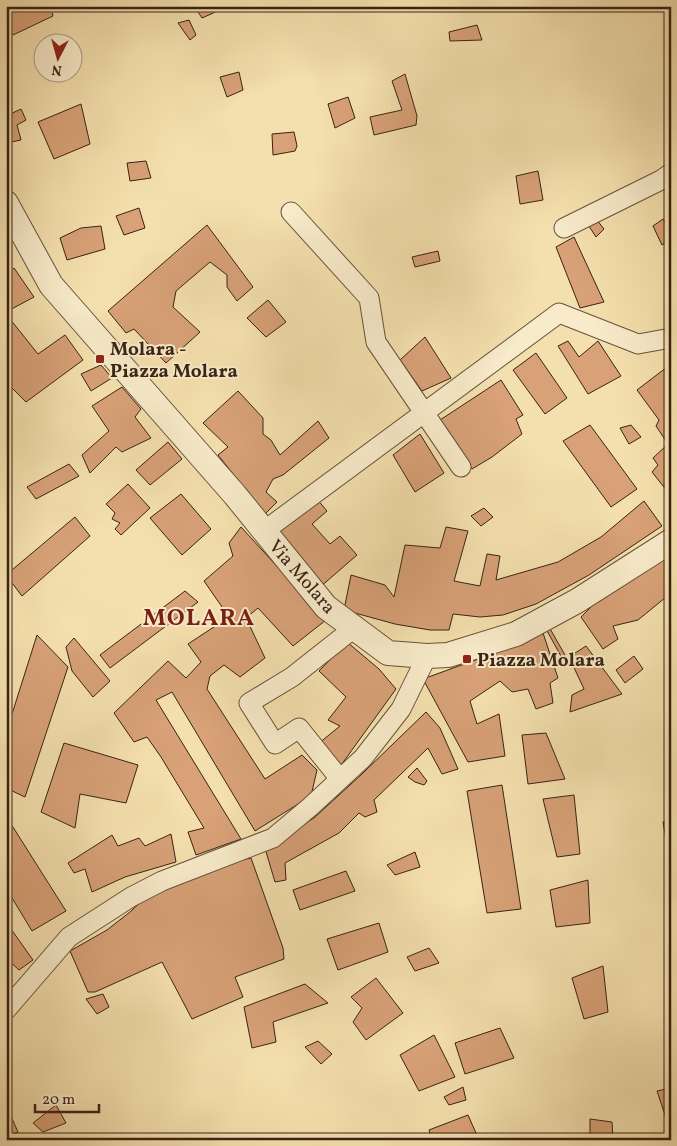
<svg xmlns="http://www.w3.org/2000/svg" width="677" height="1146" font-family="Vollkorn,serif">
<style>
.building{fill:#d8a177;stroke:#382315}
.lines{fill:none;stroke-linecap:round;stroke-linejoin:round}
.minor-casing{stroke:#67523b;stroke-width:21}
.tertiary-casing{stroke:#67523b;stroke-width:26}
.minor{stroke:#f8ebca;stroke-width:19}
.tertiary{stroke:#f8ebca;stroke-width:24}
.poi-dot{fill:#8f2418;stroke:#f8ebca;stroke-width:2}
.labels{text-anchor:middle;stroke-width:4;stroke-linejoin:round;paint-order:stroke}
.poi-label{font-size:19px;font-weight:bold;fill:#382315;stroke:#f8ebca;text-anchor:start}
.street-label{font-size:19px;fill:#382315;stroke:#f8ebca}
.district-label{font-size:24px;font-weight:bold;letter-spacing:1px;fill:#7a1f14;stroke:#f8ebca}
</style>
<rect width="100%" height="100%" fill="#f4e0ae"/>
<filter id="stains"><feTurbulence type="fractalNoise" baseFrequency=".004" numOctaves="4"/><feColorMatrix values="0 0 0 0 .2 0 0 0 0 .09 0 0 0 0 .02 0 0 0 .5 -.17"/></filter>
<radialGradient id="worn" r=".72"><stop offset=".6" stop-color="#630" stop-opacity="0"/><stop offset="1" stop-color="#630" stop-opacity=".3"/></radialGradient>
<path class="building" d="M18 6H50L53 16 13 35 6 21V11Z
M194 6H229L202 18Z
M189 20 196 35 190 40 178 23Z
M477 25 482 40 450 41 449 32Z
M239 72 243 90 227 97 220 77Z
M405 74 417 116 416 125 374 135 370 117 402 110 392 81Z
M348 97 355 118 335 128 328 104Z
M81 104 90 144 54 159 38 122Z
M21 109 26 120 17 125 21 140 6 143V116Z
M294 132 297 146 295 151 273 155 272 134Z
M146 161 151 178 130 181 127 163Z
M538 171 543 200 520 204 516 176Z
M139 208 145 228 124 235 116 216Z
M593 215 604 229 596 237 585 220Z
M663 219 671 229V238L662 245 653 226Z
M207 225 253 287 237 301 227 287V275L210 262 176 291 173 307 200 332 166 363 134 329 126 333 108 311Z
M101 226 105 249 67 260 60 238 81 228Z
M574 237 604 302 580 308 556 247Z
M438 251 440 261 415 267 412 257Z
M14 268 34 297 6 312V274Z
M268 300 286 322 266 337 247 318Z
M6 314 38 354 65 335 83 360 26 402 6 382V374L10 369 6 364Z
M425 337 451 378 422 391 400 360Z
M568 341 579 357 598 341 621 376 588 394 558 346Z
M536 353 567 398 545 414 513 370Z
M671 364V496L652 472 658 465 653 458 668 444 656 426 659 420 637 390Z
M101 365 112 378 91 391 81 374Z
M501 380 523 415 516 419 522 434 492 457 472 469 440 420Z
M122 387 141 409 135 417 151 438 122 452 116 447 90 473 82 455 109 431 92 406Z
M238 391 263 418V434L271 440 280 455 318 421 329 438 283 475 273 479 266 492 277 502 259 520 253 499 218 455 228 447 203 423Z
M590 425 637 489 611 507 563 441Z
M631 425 641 437 629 444 620 428Z
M420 434 444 473 415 492 393 455Z
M168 442 182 459 150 485 136 470Z
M69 464 79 476 36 499 27 487Z
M128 484 150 508 121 535 115 529 120 523 112 519 115 513 106 504Z
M181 494 211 529 182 555 150 518Z
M316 498 327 511 312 524 330 544 340 536 357 555 319 588 273 535Z
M644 501 662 526 589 575 536 604 503 615 480 617 453 614 449 630H430L395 624 344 610 351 575 385 585 394 597 405 545 440 548 446 527 468 531 454 581 480 586 487 554 500 556 496 580 558 562 601 537Z
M484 508 493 517 481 526 471 516Z
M75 517 90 536 22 596 6 575Z
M241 527 326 620 293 646 258 608 246 618 265 658 240 677 224 665 210 676 207 689 265 779 302 755 317 770 311 796 255 831 172 692 156 700 241 839 196 855 188 832 204 828 161 757 147 737 134 742 114 713 168 661 186 678 201 662 188 644 229 617 204 581 233 556 229 543Z
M671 550V593L638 620 613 626 618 639 603 649 581 617 610 588Z
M185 591 198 602 110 668 100 655Z
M540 624 558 678 550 683 553 703 536 709 528 689 512 692 500 681 470 701 477 724 499 714 505 756 468 762 423 679 511 647Z
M549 627 565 655 562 658 546 629Z
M37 635 68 667 25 797 6 788V733Z
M74 638 110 681 93 697 72 671 66 647Z
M347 642 379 669 396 689 339 768 318 744 340 726 328 720 346 697 319 671Z
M586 646 622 694 570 712 572 695 584 689 569 657Z
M634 656 643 669 625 683 616 670Z
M426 712 440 728 458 769 442 774 428 748 374 800 377 812 365 817 359 813 339 833 285 863 286 880 275 882 264 845 277 840 314 818 362 774Z
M546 733 565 779 528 784 522 735Z
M64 743 138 765 126 803 80 794 75 828 41 812Z
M417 768 427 781 424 785 415 782 408 777Z
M502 785 521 909 487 913 467 791Z
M574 795 580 854 557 857 543 799Z
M6 816 66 911 32 931 6 888Z
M671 820V858H669L663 822Z
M171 834 176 862 125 877 92 892 85 869 74 873 68 863 112 835 118 846 139 838 145 846Z
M415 852 420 867 395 875 387 865Z
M251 858 283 948 284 959 235 977 243 997 192 1019 162 962 95 992H88L70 951 107 930 130 912 146 897 230 862Z
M346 871 355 891 300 910 293 890Z
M588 880 590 923 556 927 550 890Z
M6 922 33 960 19 970 6 958Z
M379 923 388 952 338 970 327 939Z
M429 948 439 963 415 971 407 957Z
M603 966 608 1012 584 1019 572 978Z
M376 978 403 1013 366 1040 353 1022 362 1008 351 997Z
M305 984 328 1003 273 1022 276 1042 252 1048 244 1007Z
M103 994 109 1007 97 1014 86 999Z
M500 1028 514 1058 465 1074 455 1043Z
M434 1035 455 1077 419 1091 400 1055Z
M318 1041 332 1054 321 1064 305 1047Z
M463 1087 466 1100 449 1105 444 1097Z
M671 1088V1120L667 1121 657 1091Z
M6 1105 18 1132 6 1138Z
M56 1105 66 1123 43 1132 33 1123Z
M468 1115 479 1140H432L429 1130Z
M590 1119 612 1122 613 1140H590Z"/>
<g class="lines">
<defs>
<path id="minor" d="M291 212 369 298 376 342 461 467
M564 228 661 180 671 173
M264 531 559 313 638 344 671 338
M340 779 299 728 275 744 249 703 292 677 354 628
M6 1010 69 937 131 897 162 881 273 838 310 807 363 758 401 709 427 656"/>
<path id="tertiary" d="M6 203 51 285 235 495 326 607 388 653 427 656 448 655 516 634 577 601 671 541"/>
</defs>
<use href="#minor" class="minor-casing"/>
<use href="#tertiary" class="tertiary-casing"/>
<use href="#minor" class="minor"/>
<use href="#tertiary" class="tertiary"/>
</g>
<g class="poi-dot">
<rect x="95" y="354" width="10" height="10" rx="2.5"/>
<rect x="462" y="654" width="10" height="10" rx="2.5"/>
</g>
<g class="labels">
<g class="poi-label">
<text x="110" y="355">Molara -<tspan x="110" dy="22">Piazza Molara</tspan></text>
<text x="477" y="666">Piazza Molara</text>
</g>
<g class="street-label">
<text transform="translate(303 576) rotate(49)" y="7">Via Molara</text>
</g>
<g class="district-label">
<text x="199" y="625">MOLARA</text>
</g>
</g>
<rect width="677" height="1146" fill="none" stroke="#f4e0ae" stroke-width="25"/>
<rect x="8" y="8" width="662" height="1131" fill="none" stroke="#382315" stroke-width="2.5"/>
<rect x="12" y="12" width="652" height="1121" fill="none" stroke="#382315"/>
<g transform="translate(58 58) rotate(186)"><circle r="24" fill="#f8ebca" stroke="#ab9b82"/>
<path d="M0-4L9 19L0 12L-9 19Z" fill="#8f2418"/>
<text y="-8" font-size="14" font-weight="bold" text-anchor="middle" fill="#382315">N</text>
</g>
<path d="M35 1104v8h64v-8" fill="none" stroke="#382315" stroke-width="2.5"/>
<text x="42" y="1104" font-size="15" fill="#382315" stroke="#f8ebca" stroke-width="4" paint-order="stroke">20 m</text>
<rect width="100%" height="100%" filter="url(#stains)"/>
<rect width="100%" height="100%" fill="url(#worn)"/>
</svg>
